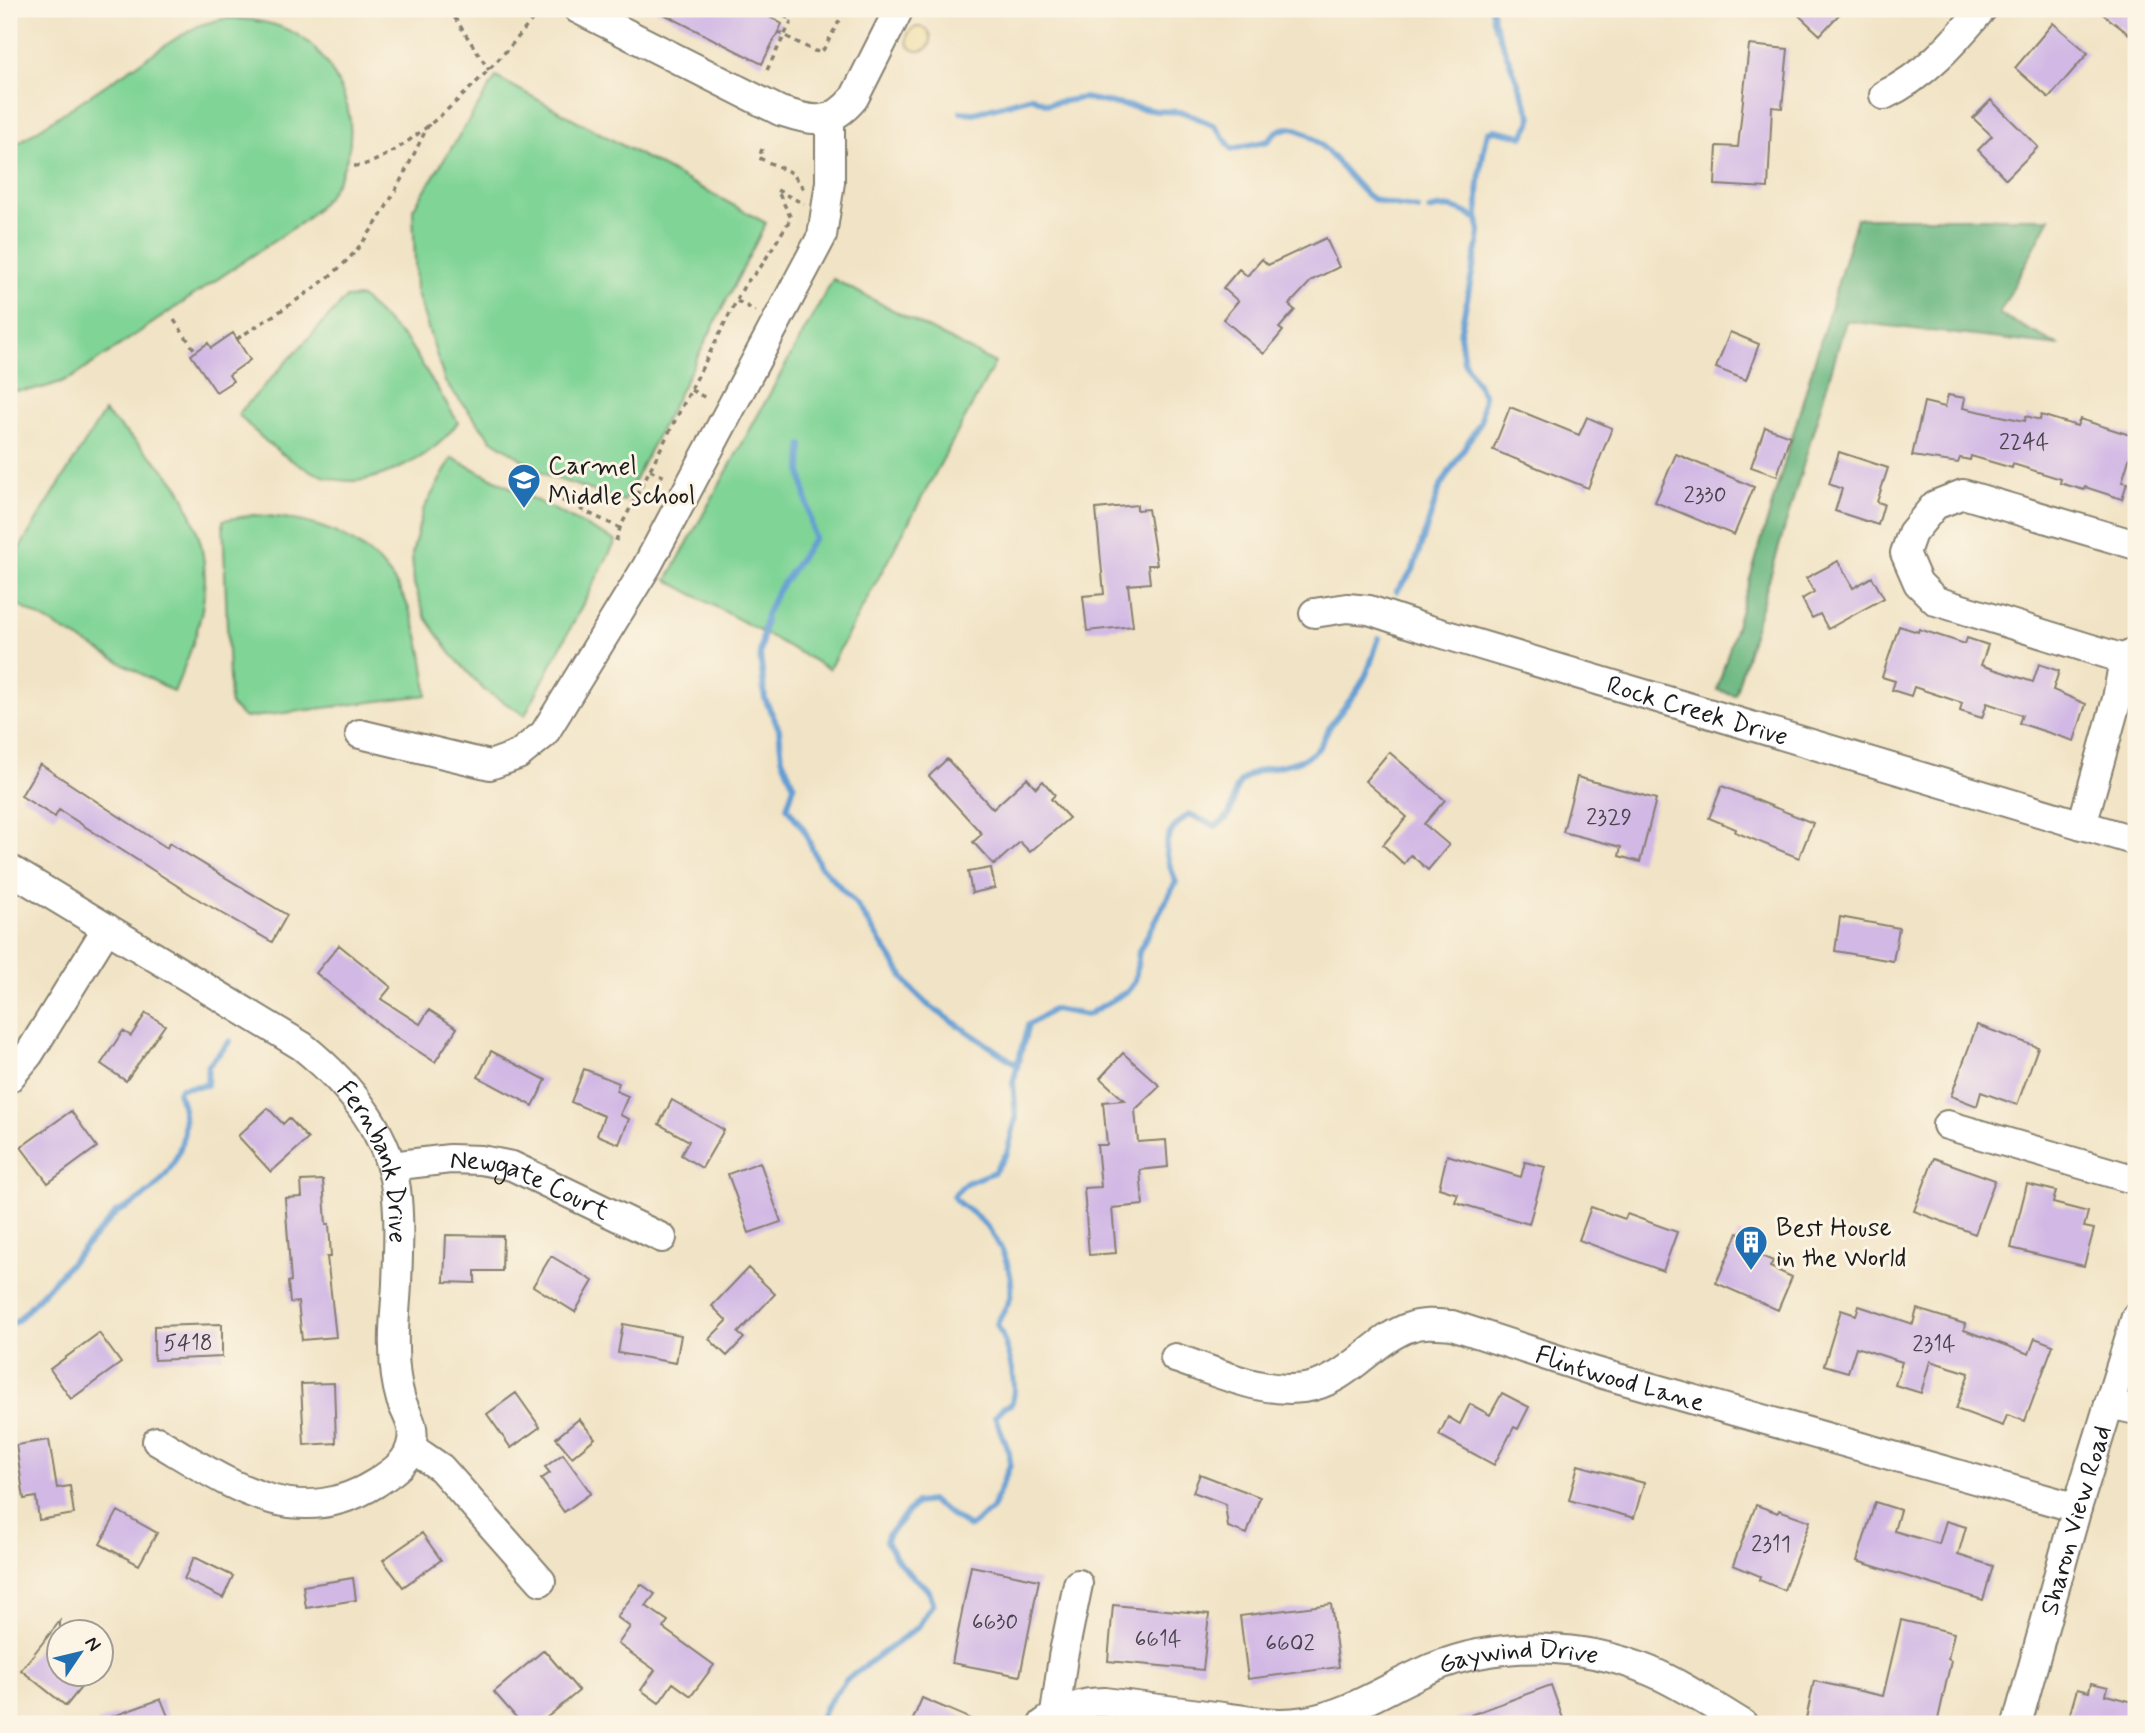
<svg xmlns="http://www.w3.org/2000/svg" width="2145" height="1733" font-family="Mynerve,sans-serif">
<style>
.green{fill:#80d496;stroke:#4e7859;stroke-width:2}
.forest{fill:#68b67f;stroke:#42694e;stroke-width:2}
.sand{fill:#eeda9e;stroke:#857b5d;stroke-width:2}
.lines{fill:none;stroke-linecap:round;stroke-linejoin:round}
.stream{stroke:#649ed3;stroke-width:6}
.building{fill:#d1b8e5}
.minor-casing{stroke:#868070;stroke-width:32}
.path{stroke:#868070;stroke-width:3.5;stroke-dasharray:5 5;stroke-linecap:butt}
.minor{stroke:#fff;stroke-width:28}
.labels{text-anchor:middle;stroke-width:6;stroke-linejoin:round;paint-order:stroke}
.number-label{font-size:23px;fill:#49434e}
.poi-label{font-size:26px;fill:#1c1c1c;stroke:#fcf5e5;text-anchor:start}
.street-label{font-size:26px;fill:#1c1c1c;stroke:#fcf5e5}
</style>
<rect width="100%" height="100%" fill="#fcf5e5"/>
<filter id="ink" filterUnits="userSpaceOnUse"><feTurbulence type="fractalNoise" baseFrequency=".0143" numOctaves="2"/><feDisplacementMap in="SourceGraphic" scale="14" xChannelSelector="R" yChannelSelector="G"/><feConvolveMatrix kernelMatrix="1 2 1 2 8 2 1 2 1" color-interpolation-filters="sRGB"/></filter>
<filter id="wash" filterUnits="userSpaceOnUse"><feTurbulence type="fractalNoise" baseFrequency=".00686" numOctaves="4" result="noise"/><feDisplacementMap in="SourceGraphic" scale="28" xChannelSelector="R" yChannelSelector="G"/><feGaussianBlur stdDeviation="1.57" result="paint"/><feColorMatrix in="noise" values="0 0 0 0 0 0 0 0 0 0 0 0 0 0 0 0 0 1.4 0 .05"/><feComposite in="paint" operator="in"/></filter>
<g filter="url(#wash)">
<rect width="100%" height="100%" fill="#f1e3c5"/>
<path class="green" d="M222 19C251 18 280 22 304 39 319 50 329 65 337 81 365 133 347 183 305 220L73 377C52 387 32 392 9 391V149L175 39 200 25Z
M496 77 766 223 624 501 548 476 491 439 445 382 416 290 413 209Z
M833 279 995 363 829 669 667 580Z
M361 297 408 342 458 422C445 441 425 456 404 466 391 472 378 477 363 480 317 488 267 446 238 414L346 298Z
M104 412C129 436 159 460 179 488 184 495 187 505 190 512 220 578 200 630 174 692L9 600V565Z
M452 458 616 541 525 715 484 690 452 655 425 616 414 584 412 554 423 510Z
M253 515C370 521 420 581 427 695L245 718 230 705 223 520Z"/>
<path class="forest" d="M1857 218H2050L1999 314 2060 346 1846 321 1735 695 1717 690Z"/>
<path class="sand" d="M907 39a12 12 0 1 1 24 0a12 12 0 1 1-24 0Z"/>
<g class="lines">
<path class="stream" d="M961 112 974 113 1032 97 1047 104 1083 98 1157 111 1183 112 1215 126 1232 149 1268 141C1300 96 1346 181 1370 197 1379 204 1406 206 1418 209
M1429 210C1448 203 1461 210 1478 219
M802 445 801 471 814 538 775 595 766 615 760 654 765 699 779 729 782 758 794 786 787 807 804 830 819 864 856 904 910 987 928 1005 1016 1064
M1397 591 1413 570 1440 487 1481 421 1484 395 1464 362 1460 334 1480 234C1475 201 1480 163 1488 132L1495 130 1523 136 1530 123 1531 116 1493 20 1492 9
M9 1325 18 1320 117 1212C164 1192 199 1143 178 1092L181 1088 207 1085 208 1066 230 1041
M819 1724 826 1706 846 1680 918 1627 933 1603C929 1584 917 1583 905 1569 898 1561 891 1551 886 1541L888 1535 916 1503 931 1501 969 1527 992 1509 1010 1465 1009 1452 995 1417 1004 1407 1011 1404C1020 1385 1006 1343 997 1324 1001 1315 1009 1304 1011 1294 1014 1266 995 1230 973 1213 964 1206 959 1206 953 1196L966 1183 994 1172 1007 1153 1016 1118 1013 1082 1028 1025 1054 1009 1087 1015 1128 991 1135 981 1139 951 1176 882C1163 849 1159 837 1189 814L1215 826C1241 815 1226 792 1245 778 1262 765 1288 768 1307 757 1324 747 1320 742 1329 728 1338 713 1352 700 1361 684 1370 671 1373 653 1379 638"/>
</g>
<g id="blocks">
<path class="building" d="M654 9H771L768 16 782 24 762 64Z
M1792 9H1844L1820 35Z
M2096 9H2136V24L2129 34Z
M2053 23 2088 53 2049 98 2015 68Z
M1749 45 1788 49 1782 108 1772 107 1768 188 1715 185 1717 146 1738 147Z
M1991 100 2038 147 2006 179 1978 150 1992 136 1973 118Z
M1326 238 1339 267 1312 280 1289 305 1295 310 1279 328 1283 331 1264 354 1223 319 1238 301 1223 288 1239 269 1247 276 1262 259 1268 265Z
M1730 332 1759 344 1746 380 1716 368Z
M233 333 250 360 229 375 233 381 216 392 191 355 208 343 211 348Z
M1948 395 1965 398 1963 408 2025 421 2026 416 2040 420 2041 415 2077 426 2080 419 2136 437 2122 482 2127 483 2122 499 2085 487 2084 490 2060 483 2061 479 2013 464 2012 468 1971 456 1970 460 1960 458 1958 463 1912 456 1924 402 1945 407Z
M1510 407 1579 435 1587 417 1612 428 1588 488 1493 450Z
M1765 427 1790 436 1777 476 1751 467Z
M1839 452 1888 468 1877 502 1884 504 1878 525 1835 511 1842 489 1829 484Z
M1676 454 1754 487 1734 535 1655 502Z
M1137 505V510L1148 509 1157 565H1148L1150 583 1128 585 1133 626 1087 631 1083 596 1104 594 1096 509Z
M1838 561 1853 588 1872 577 1884 598 1828 629 1820 614 1812 618 1802 599 1814 592 1806 578Z
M1899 626 1918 632 1919 629 1965 644 1967 638 1988 645 1981 665 2033 682 2039 664 2059 671 2053 690 2086 704 2074 741 2019 723 2022 715 1987 703 1982 718 1960 711 1962 703 1914 687 1911 696 1892 690 1895 681 1882 677Z
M1389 752 1445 800 1424 824 1449 845 1428 870 1411 855 1404 864 1383 845 1407 817 1365 781Z
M947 759 993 809 1027 778 1036 788 1043 781 1055 795 1051 799 1069 818 1030 852 1020 842 994 865 973 842 982 834 929 776Z
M40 764 167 848 169 843 287 915 272 942 201 901 59 810 55 817 21 796Z
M1577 777 1656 799 1640 862 1619 856 1621 847 1563 832Z
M1722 786 1813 823 1799 858 1735 832 1736 829 1709 818Z
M991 868 995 888 972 893 968 872Z
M1840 917 1899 928 1893 961 1835 951Z
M339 945 391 987 381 999 420 1024 429 1010 457 1028 435 1062 390 1033 316 973Z
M146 1013 165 1025 126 1081 101 1064 123 1031 131 1036Z
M1977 1025 2038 1047 2017 1105 1981 1092 1977 1106 1951 1096Z
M491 1051 546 1080 533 1106 478 1077Z
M1123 1053 1160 1086 1135 1110 1138 1142 1166 1140 1168 1167 1140 1170 1143 1205 1112 1208 1116 1253 1089 1255 1084 1188 1101 1187 1097 1145H1107L1103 1102 1124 1100 1100 1078Z
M584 1069 619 1083 616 1091 628 1096 620 1115 629 1119 619 1144 597 1135 604 1116 571 1102Z
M672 1100 724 1130 702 1168 681 1155 689 1141 659 1124Z
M268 1108 283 1124 289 1118 308 1139 271 1172 238 1136Z
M71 1111 97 1147 48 1183 21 1147Z
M1447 1155 1521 1177 1525 1162 1545 1167 1529 1224 1455 1202 1458 1194 1439 1188Z
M1934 1158 1995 1180 1975 1234 1914 1211Z
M760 1162 781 1222 749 1233 728 1174Z
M323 1180 326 1224H329L331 1257H327L336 1337 302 1340 298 1302 290 1303 288 1282 291 1281 285 1198 302 1197 301 1181Z
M2027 1184 2056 1191 2053 1203 2088 1212 2084 1227 2094 1229 2084 1266 2011 1248Z
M1591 1207 1625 1219 1627 1214 1677 1232 1663 1271 1579 1240Z
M1738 1233 1762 1243 1757 1254 1773 1261 1770 1267 1792 1277 1778 1310 1716 1283Z
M446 1235 503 1236 502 1271H475V1283L444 1282Z
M551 1256 593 1281 575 1312 533 1286Z
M748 1268 775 1294 738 1333 744 1338 727 1356 709 1339 727 1321 712 1306Z
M1859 1306 1913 1324 1917 1309 1965 1324 1964 1330 2029 1354 2035 1338 2053 1345 2025 1421 2007 1415 2003 1426 1956 1409 1969 1373 1930 1361 1921 1393 1895 1385 1902 1362 1856 1347 1848 1372 1824 1365 1841 1310 1856 1315Z
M222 1324V1357L154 1360V1326Z
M623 1324 681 1335 676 1363 618 1353Z
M99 1333 121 1363 71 1399 50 1369Z
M334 1383 336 1443 304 1445 301 1384Z
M516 1393 540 1427 511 1448 487 1414Z
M1502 1393 1529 1407 1518 1429 1514 1427 1494 1465 1439 1435 1448 1417 1460 1424 1470 1404 1490 1415Z
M579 1419 595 1438 572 1457 556 1438Z
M49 1440 57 1488 70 1486 74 1514 39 1520 36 1497 24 1499 16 1445Z
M563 1454 591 1493 564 1512 541 1479 550 1473 545 1467Z
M1578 1465 1644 1483 1634 1518 1569 1500Z
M1200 1474 1260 1497 1247 1534 1228 1527 1225 1504 1193 1492Z
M1875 1502 1900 1510 1894 1531 1939 1544 1946 1521 1966 1527 1958 1555 1993 1566 1983 1600 1857 1561Z
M1756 1505 1778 1513 1779 1510 1810 1521 1784 1590 1759 1580 1760 1576 1733 1565Z
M118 1511 157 1533 139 1565 100 1544Z
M422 1533 441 1560 403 1587 383 1560Z
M194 1557 233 1576 223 1598 184 1579Z
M971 1566 1039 1580 1020 1676 952 1663Z
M353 1578 356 1600 306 1608 303 1586Z
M641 1584 655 1594 646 1606 668 1621 663 1628 714 1665 691 1696 673 1683 659 1703 641 1690 655 1670 618 1644 630 1627 617 1617Z
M1331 1604 1339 1667 1248 1679 1240 1616Z
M1113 1605 1209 1614 1203 1670 1108 1661Z
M1901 1620 1954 1633 1948 1659 1951 1661 1937 1724H1805L1814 1681 1883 1696Z
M60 1621V1674H92L66 1706 21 1670Z
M544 1650 579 1691 539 1724H522L494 1692Z
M2091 1683 2108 1687 2106 1695 2136 1703V1724H2067L2077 1689 2089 1692Z
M1551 1685 1565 1724H1449V1723Z
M922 1698 983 1724H911Z
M161 1699 171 1724H97V1722Z"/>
</g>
</g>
<g filter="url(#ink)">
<use href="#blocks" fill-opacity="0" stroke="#868070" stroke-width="2"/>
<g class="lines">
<defs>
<g id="minor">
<path d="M578 9 780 111C813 121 830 127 854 98L899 9"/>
<path d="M1884 95C1925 76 1953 43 1982 9"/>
<path id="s1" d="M1314 613 1347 608 1369 610 1420 627 2136 841"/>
<path d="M2124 659 1936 601 1918 583 1905 553 1912 533 1935 505 1963 494 2136 545"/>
<path d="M360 734 490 765 518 755 544 734 647 566 822 236 830 182V118"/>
<path d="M2082 825 2117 699 2124 659 2136 651"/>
<path id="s2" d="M9 869 302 1046C347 1082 387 1129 396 1189 400 1220 398 1253 397 1284 396 1305 393 1327 394 1348 394 1366 396 1383 401 1400 406 1414 415 1425 412 1441 409 1462 393 1472 376 1483 295 1534 227 1482 157 1441"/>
<path d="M9 1078 29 1054 107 928"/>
<path d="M1947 1125 2136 1180"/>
<path id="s3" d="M391 1166 450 1159 481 1160 512 1166 662 1238"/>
<path id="s4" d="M1175 1358C1215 1371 1261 1394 1304 1388 1348 1382 1372 1340 1410 1327 1424 1322 1438 1324 1452 1325L1596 1372 2077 1508"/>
<path d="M2109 1404 2136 1410"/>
<path d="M410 1450 422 1455 441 1468 541 1581"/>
<path d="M1055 1714 1063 1657 1078 1584"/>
<path id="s5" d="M1043 1724C1061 1710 1081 1702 1104 1702 1141 1707 1178 1711 1215 1716 1245 1720 1275 1726 1305 1721 1351 1714 1389 1686 1432 1668 1499 1640 1584 1643 1650 1671 1683 1685 1713 1706 1743 1724"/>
<path id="s6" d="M2017 1724 2077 1508 2136 1317"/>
</g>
</defs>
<use href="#minor" class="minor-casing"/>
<path class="path" d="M449 9 489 70
M508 9 532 18
M778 32 814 51 822 52 846 9
M767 70 792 20 773 11 775 9
M762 149 759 158 792 173 804 189
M354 166C401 166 515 49 539 9
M737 301 756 311
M174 320 196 352
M237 339C271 316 326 285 353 254 386 216 406 169 429 124
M691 390 708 399
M650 470 667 478
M553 496 620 528
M616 541 620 528 745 284 760 268 791 218 777 190 804 204"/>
<use href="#minor" class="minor"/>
</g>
</g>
<defs>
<symbol id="school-pin" viewBox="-11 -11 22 30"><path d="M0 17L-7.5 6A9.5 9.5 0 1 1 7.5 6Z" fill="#1f6fb2" stroke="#fcf5e5"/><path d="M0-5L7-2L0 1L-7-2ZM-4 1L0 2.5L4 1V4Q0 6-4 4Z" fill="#fff"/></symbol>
<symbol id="building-pin" viewBox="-11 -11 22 30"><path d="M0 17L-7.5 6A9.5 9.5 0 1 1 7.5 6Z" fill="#1f6fb2" stroke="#fcf5e5"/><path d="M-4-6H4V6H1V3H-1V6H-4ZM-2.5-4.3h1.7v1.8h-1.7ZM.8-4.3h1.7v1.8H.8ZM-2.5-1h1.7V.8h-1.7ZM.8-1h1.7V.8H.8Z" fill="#fff"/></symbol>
</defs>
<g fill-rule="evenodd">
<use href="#school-pin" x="505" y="461" width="38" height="52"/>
<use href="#building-pin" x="1732" y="1223" width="38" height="52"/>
</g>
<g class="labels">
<g class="number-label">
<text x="2024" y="449">2244</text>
<text x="1705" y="502">2330</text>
<text x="1609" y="824">2329</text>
<text x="188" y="1350">5418</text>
<text x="1934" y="1351">2314</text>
<text x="1771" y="1551">2311</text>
<text x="995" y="1629">6630</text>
<text x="1158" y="1646">6614</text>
<text x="1290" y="1650">6602</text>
</g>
<g class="poi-label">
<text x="548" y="474">Carmel<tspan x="548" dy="30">Middle School</tspan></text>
<text x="1776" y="1236">Best House<tspan x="1776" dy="30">in the World</tspan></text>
</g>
<g class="street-label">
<text dy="9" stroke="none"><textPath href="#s1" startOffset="399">Rock Creek Drive</textPath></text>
<text dy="9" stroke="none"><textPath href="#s2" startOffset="485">Fernbank Drive</textPath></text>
<text dy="9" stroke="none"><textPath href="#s3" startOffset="144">Newgate Court</textPath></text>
<text dy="9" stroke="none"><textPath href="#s4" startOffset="476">Flintwood Lane</textPath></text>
<text dy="9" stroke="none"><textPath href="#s6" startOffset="212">Sharon View Road</textPath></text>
<text dy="9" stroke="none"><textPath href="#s5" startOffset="495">Gaywind Drive</textPath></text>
</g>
</g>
<rect width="2145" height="1733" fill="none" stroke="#fcf5e5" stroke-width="35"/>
<g transform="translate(80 1653) rotate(55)"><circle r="33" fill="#fcf5e5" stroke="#a29e95" stroke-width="2"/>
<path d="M0-5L12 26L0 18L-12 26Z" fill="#1f6fb2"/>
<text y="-10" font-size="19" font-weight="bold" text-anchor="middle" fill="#1c1c1c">N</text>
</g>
</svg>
